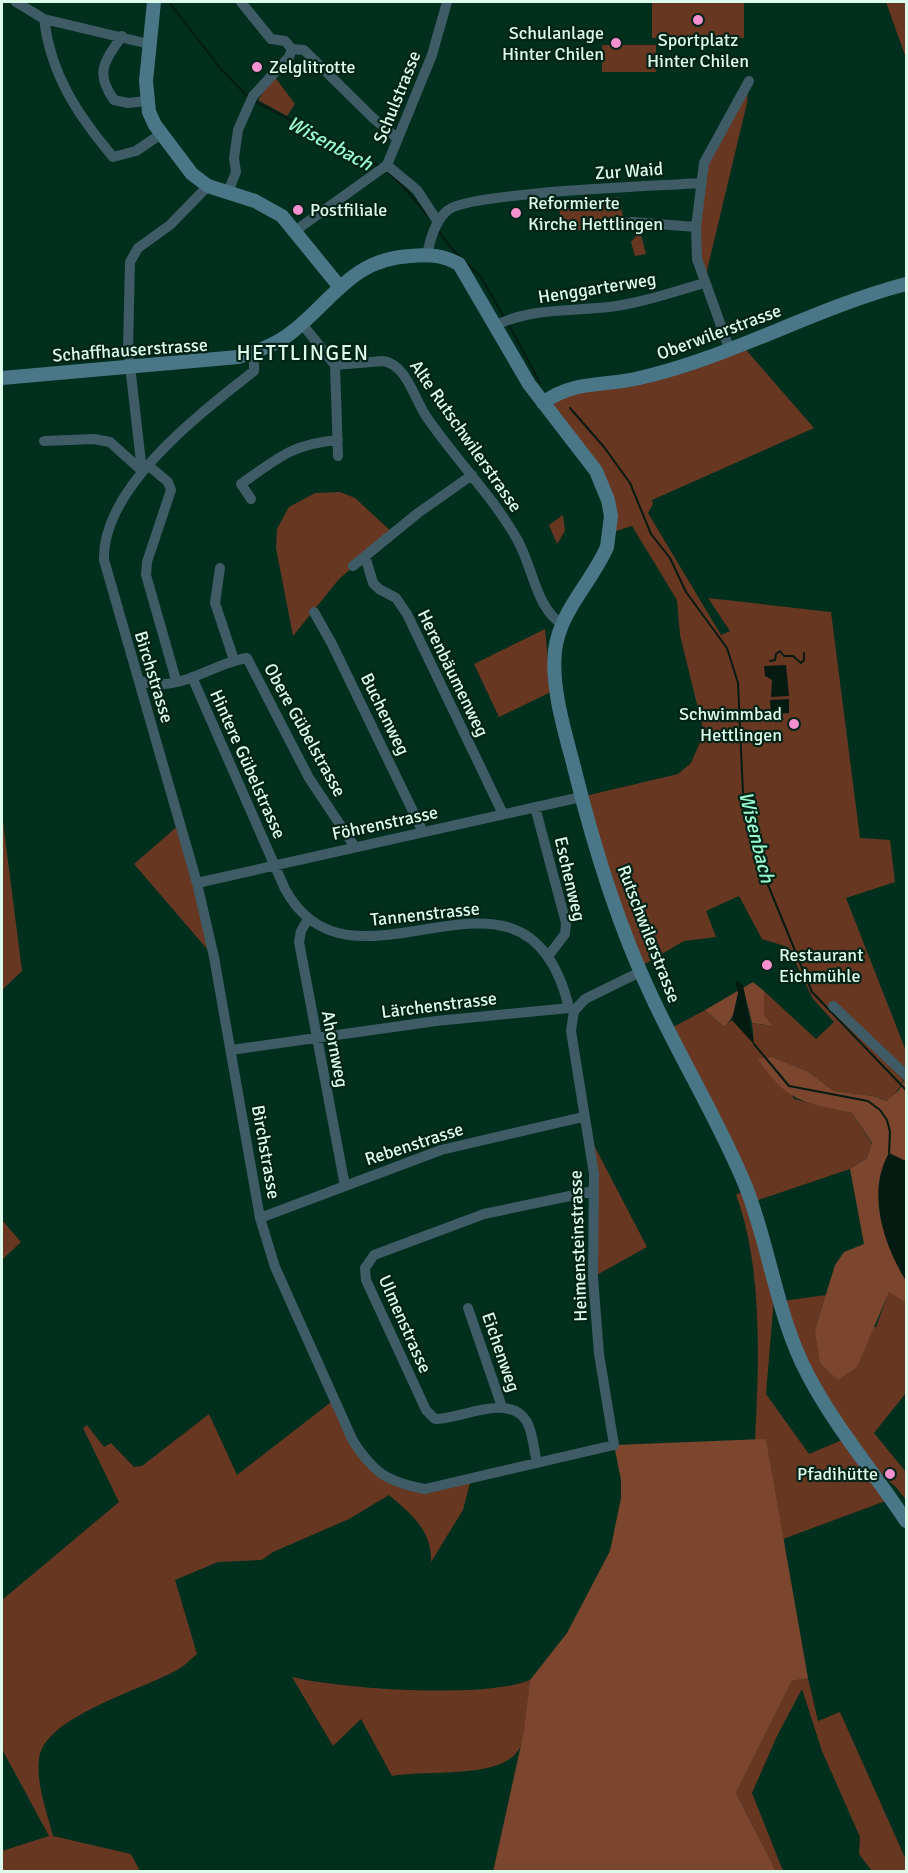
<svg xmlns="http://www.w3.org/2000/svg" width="908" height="1873" font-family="Signika,sans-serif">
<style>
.green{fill:#683722}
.forest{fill:#7b452e}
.water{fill:#051a11}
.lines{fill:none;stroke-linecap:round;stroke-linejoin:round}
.stream{stroke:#051a11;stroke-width:2}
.street{stroke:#3f5b65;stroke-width:10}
.secondary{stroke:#4a7788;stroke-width:14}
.poi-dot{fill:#f690cf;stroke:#032317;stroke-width:2}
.labels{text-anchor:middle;stroke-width:4.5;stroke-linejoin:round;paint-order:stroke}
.poi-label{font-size:18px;fill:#dcfbeb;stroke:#032317;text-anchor:start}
.street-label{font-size:18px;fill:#dcfbeb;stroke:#032317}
.water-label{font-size:20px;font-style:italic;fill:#98facd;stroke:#032317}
.quarter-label{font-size:21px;letter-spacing:1.5px;fill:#dcfbeb;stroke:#032317}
</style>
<rect width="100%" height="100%" fill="#002f1e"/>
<path class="green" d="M652 2H744V38H652Z
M886 2H906V58Z
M602 45H656V72H602Z
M274 76 295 104 287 116 258 100Z
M749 81 747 103 704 283 697 259 704 163Z
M618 197 626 228 613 231 563 230 559 210Z
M640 231 646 254 635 256 631 242Z
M741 344 814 428 652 500 653 504 648 513 721 635 730 631 708 598 831 612 860 838 890 840 895 882 846 898 906 1051C906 1076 906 1083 888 1101L873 1096 834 1091 807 1071 772 1057 794 1099 852 1113 872 1144 867 1158 850 1169 752 1202 774 1297 766 1394 809 1454 847 1438 833 1418 782 1301 826 1295 815 1330 876 1327 889 1291 906 1303V1393L874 1433 906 1472V1500L895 1486 881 1475 891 1499 783 1539 766 1440H755C759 1365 763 1266 736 1195L747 1189 668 1030 705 1010 724 1027 732 1020 754 1044 752 1023 771 1026 764 1015V991L816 1039 834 1022 813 999 788 947 762 939 739 896 706 911 716 937 684 941 638 968 581 797 678 774 691 763 704 733 680 635 677 600 632 526 610 533 608 500 543 403 590 385Z
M340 492 355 498 393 533 339 579 293 636 276 548 277 529 289 507 315 493Z
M563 515 565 531 557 544 549 525Z
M545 629 551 692 499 717 474 664Z
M2 814 22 971 2 990Z
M180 824 214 957 134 864Z
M585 1128 647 1247 593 1277 594 1191Z
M2 1220 21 1242 2 1260Z
M335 1399 368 1464 425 1489 471 1479 463 1510 431 1562C432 1530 411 1514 389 1495L349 1519 273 1552 262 1560 218 1562 175 1580 197 1654C191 1659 185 1665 179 1669 145 1689 44 1716 39 1759 36 1784 47 1812 53 1836L131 1854 140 1871H2V1851L49 1836 2 1749V1600L119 1502 83 1428 87 1425 104 1447 111 1443 134 1467 142 1466 209 1414 237 1475Z
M292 1677C343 1689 483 1699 530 1680 528 1701 528 1725 521 1745 508 1781 423 1769 392 1776L361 1719 333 1746Z
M808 1678 818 1721 840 1712 906 1860V1871H872L859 1854 860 1837 822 1751 802 1689 777 1736 752 1793 783 1871H776L736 1793 792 1681Z"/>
<path class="forest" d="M753 982 764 991V1015L772 1026 752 1023 744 991C736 1003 735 1018 724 1027L705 1010Z
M772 1057 807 1071 834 1091 873 1096 887 1101 899 1090 906 1077V1303L889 1292 857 1367 838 1380 820 1363 815 1330 835 1265 844 1252 864 1244 850 1169 867 1158 872 1143 852 1113C802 1101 789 1104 758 1059Z
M766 1439 808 1678 792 1681 736 1793 776 1871 493 1872 524 1731 530 1680 567 1633 610 1551 621 1498V1480L614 1445Z"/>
<path class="water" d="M786 665 789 696 771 697 772 680 765 676 764 666Z
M789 699V713L771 714 770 700Z
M735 980 743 985 754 1044 732 1020 738 993Z
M889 1153 906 1161V1281C884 1245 866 1193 889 1153Z"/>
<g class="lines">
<path class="stream" d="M169 2 221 69 249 98
M254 101 379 166
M386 171 401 184 429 217
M437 229 452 249 481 277 504 317
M509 325 540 383
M570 408 604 447 630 483 651 534 670 558 686 592 727 648 738 683 743 793 750 807 766 880 812 992 906 1090
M770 661 775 660 776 654 780 651 784 656H793L801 663 804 660V653
M754 1044 789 1086 868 1101 880 1110 887 1120 890 1132 889 1153"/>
<path class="street" d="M16 2 44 19 149 44
M241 2 271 39 285 41 292 49 304 50 373 118 398 139
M44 19C51 75 77 114 113 157L136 151 161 134
M122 36C105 61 94 72 114 100L128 103 147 101
M387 165 417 190 438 222
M228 192 236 172 234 158 238 130 253 96 289 57 292 49
M632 222 696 227
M295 231 387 165 432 55 447 2
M427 255C430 240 435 220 448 210 470 192 661 186 701 183
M302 324 335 365 383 361C406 364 414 398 426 416 455 459 493 496 518 541 533 568 536 608 562 624
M495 326C528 308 573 311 609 307 641 303 673 292 704 283
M729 348 697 259 696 227 704 163 749 81
M254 352V371C202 412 102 487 104 560L197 883 214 957 260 1218 275 1267 353 1441C374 1473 387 1482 425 1489L614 1445 599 1354 593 1277 594 1174 571 1031 574 1011
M335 365 338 456
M44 441 94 439 110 442 142 471
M149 466 168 482 171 490 147 562 146 575 176 680
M142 471 128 348 130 262 138 248 170 225 208 186
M251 499 241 484C278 458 292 444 338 440
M365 556 373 583 379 589 396 598 407 614 503 814
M353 566 418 513 472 475
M220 568 215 603 234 660
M314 612 332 644 423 832
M192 677 285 889C353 1016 526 825 569 1008
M139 681C146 682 154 684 162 684 190 684 219 662 247 658L309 778 355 847
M535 807 566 923 565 934 549 955
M197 883 581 797
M308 919 301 931 299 942 345 1186
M833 1006 906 1075
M231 1050 436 1021 569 1008 574 1011 585 999 640 972
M260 1218 441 1150 583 1117
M468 1308 502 1407
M537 1463C534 1451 533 1433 527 1422 509 1392 462 1419 435 1419L426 1410 366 1280 365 1268 374 1255 484 1214 594 1191"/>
<path class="secondary" d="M154 2 146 81 149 112 155 125 192 174 208 186 255 201 282 216 339 286
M2 378 238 357C257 351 276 345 292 332 333 300 352 259 410 256 429 254 442 255 459 264L529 384 596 471 608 500 611 516 607 547C592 582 559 612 555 651 551 688 565 732 574 767 593 844 617 923 651 995 681 1060 719 1121 746 1187 770 1248 777 1317 808 1375 835 1427 874 1472 906 1521
M543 403C571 381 602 386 635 379 728 359 814 308 906 284"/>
</g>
<g class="poi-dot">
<circle cx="698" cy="20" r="6"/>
<circle cx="616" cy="43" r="6"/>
<circle cx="257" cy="67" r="6"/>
<circle cx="298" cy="210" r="6"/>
<circle cx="516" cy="213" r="6"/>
<circle cx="794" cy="724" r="6"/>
<circle cx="767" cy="965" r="6"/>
<circle cx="890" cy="1474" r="6"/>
</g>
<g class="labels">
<g class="poi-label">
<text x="604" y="39" text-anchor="end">Schulanlage<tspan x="604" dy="21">Hinter Chilen</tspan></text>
<text x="698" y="46" text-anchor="middle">Sportplatz<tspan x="698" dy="21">Hinter Chilen</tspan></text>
<text x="269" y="73">Zelglitrotte</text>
<text x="528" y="209">Reformierte<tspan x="528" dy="21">Kirche Hettlingen</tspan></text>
<text x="310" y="216">Postfiliale</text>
<text x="782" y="720" text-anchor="end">Schwimmbad<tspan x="782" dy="21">Hettlingen</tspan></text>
<text x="779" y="961">Restaurant<tspan x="779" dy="21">Eichmühle</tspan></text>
<text x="878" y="1480" text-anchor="end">Pfadihütte</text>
</g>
<g class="street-label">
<text transform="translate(397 97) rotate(-68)" y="6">Schulstrasse</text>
<text transform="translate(629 171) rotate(-4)" y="6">Zur Waid</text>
<text transform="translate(597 288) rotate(-9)" y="6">Henggarterweg</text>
<text transform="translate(719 332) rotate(-20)" y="6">Oberwilerstrasse</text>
<text transform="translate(130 350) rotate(-4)" y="6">Schaffhauserstrasse</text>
<text transform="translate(466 436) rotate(55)" y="6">Alte Rutschwilerstrasse</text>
<text transform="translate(453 673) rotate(64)" y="6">Herenbäumenweg</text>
<text transform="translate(154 677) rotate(73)" y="6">Birchstrasse</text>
<text transform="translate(385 714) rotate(64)" y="6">Buchenweg</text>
<text transform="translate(305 730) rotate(61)" y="6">Obere Gübelstrasse</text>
<text transform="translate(248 764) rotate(66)" y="6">Hintere Gübelstrasse</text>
<text transform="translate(385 823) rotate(-12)" y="6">Föhrenstrasse</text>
<text transform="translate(570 879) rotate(77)" y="6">Eschenweg</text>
<text transform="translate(425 914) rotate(-6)" y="6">Tannenstrasse</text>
<text transform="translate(649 934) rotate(69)" y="6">Rutschwilerstrasse</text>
<text transform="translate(439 1005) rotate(-7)" y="6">Lärchenstrasse</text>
<text transform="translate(335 1049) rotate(79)" y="6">Ahornweg</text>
<text transform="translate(414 1144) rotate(-18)" y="6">Rebenstrasse</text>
<text transform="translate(266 1152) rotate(80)" y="6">Birchstrasse</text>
<text transform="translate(578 1246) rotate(-92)" y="6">Heimensteinstrasse</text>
<text transform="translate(405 1324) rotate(66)" y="6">Ulmenstrasse</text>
<text transform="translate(501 1352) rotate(71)" y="6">Eichenweg</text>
</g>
<g class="water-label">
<text transform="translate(330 143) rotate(28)" y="7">Wisenbach</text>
<text transform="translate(757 837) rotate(76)" y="7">Wisenbach</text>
</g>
<g class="quarter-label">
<text x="303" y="360">HETTLINGEN</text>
</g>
</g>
<rect width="908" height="1873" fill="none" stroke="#dcfbeb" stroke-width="6"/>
</svg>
